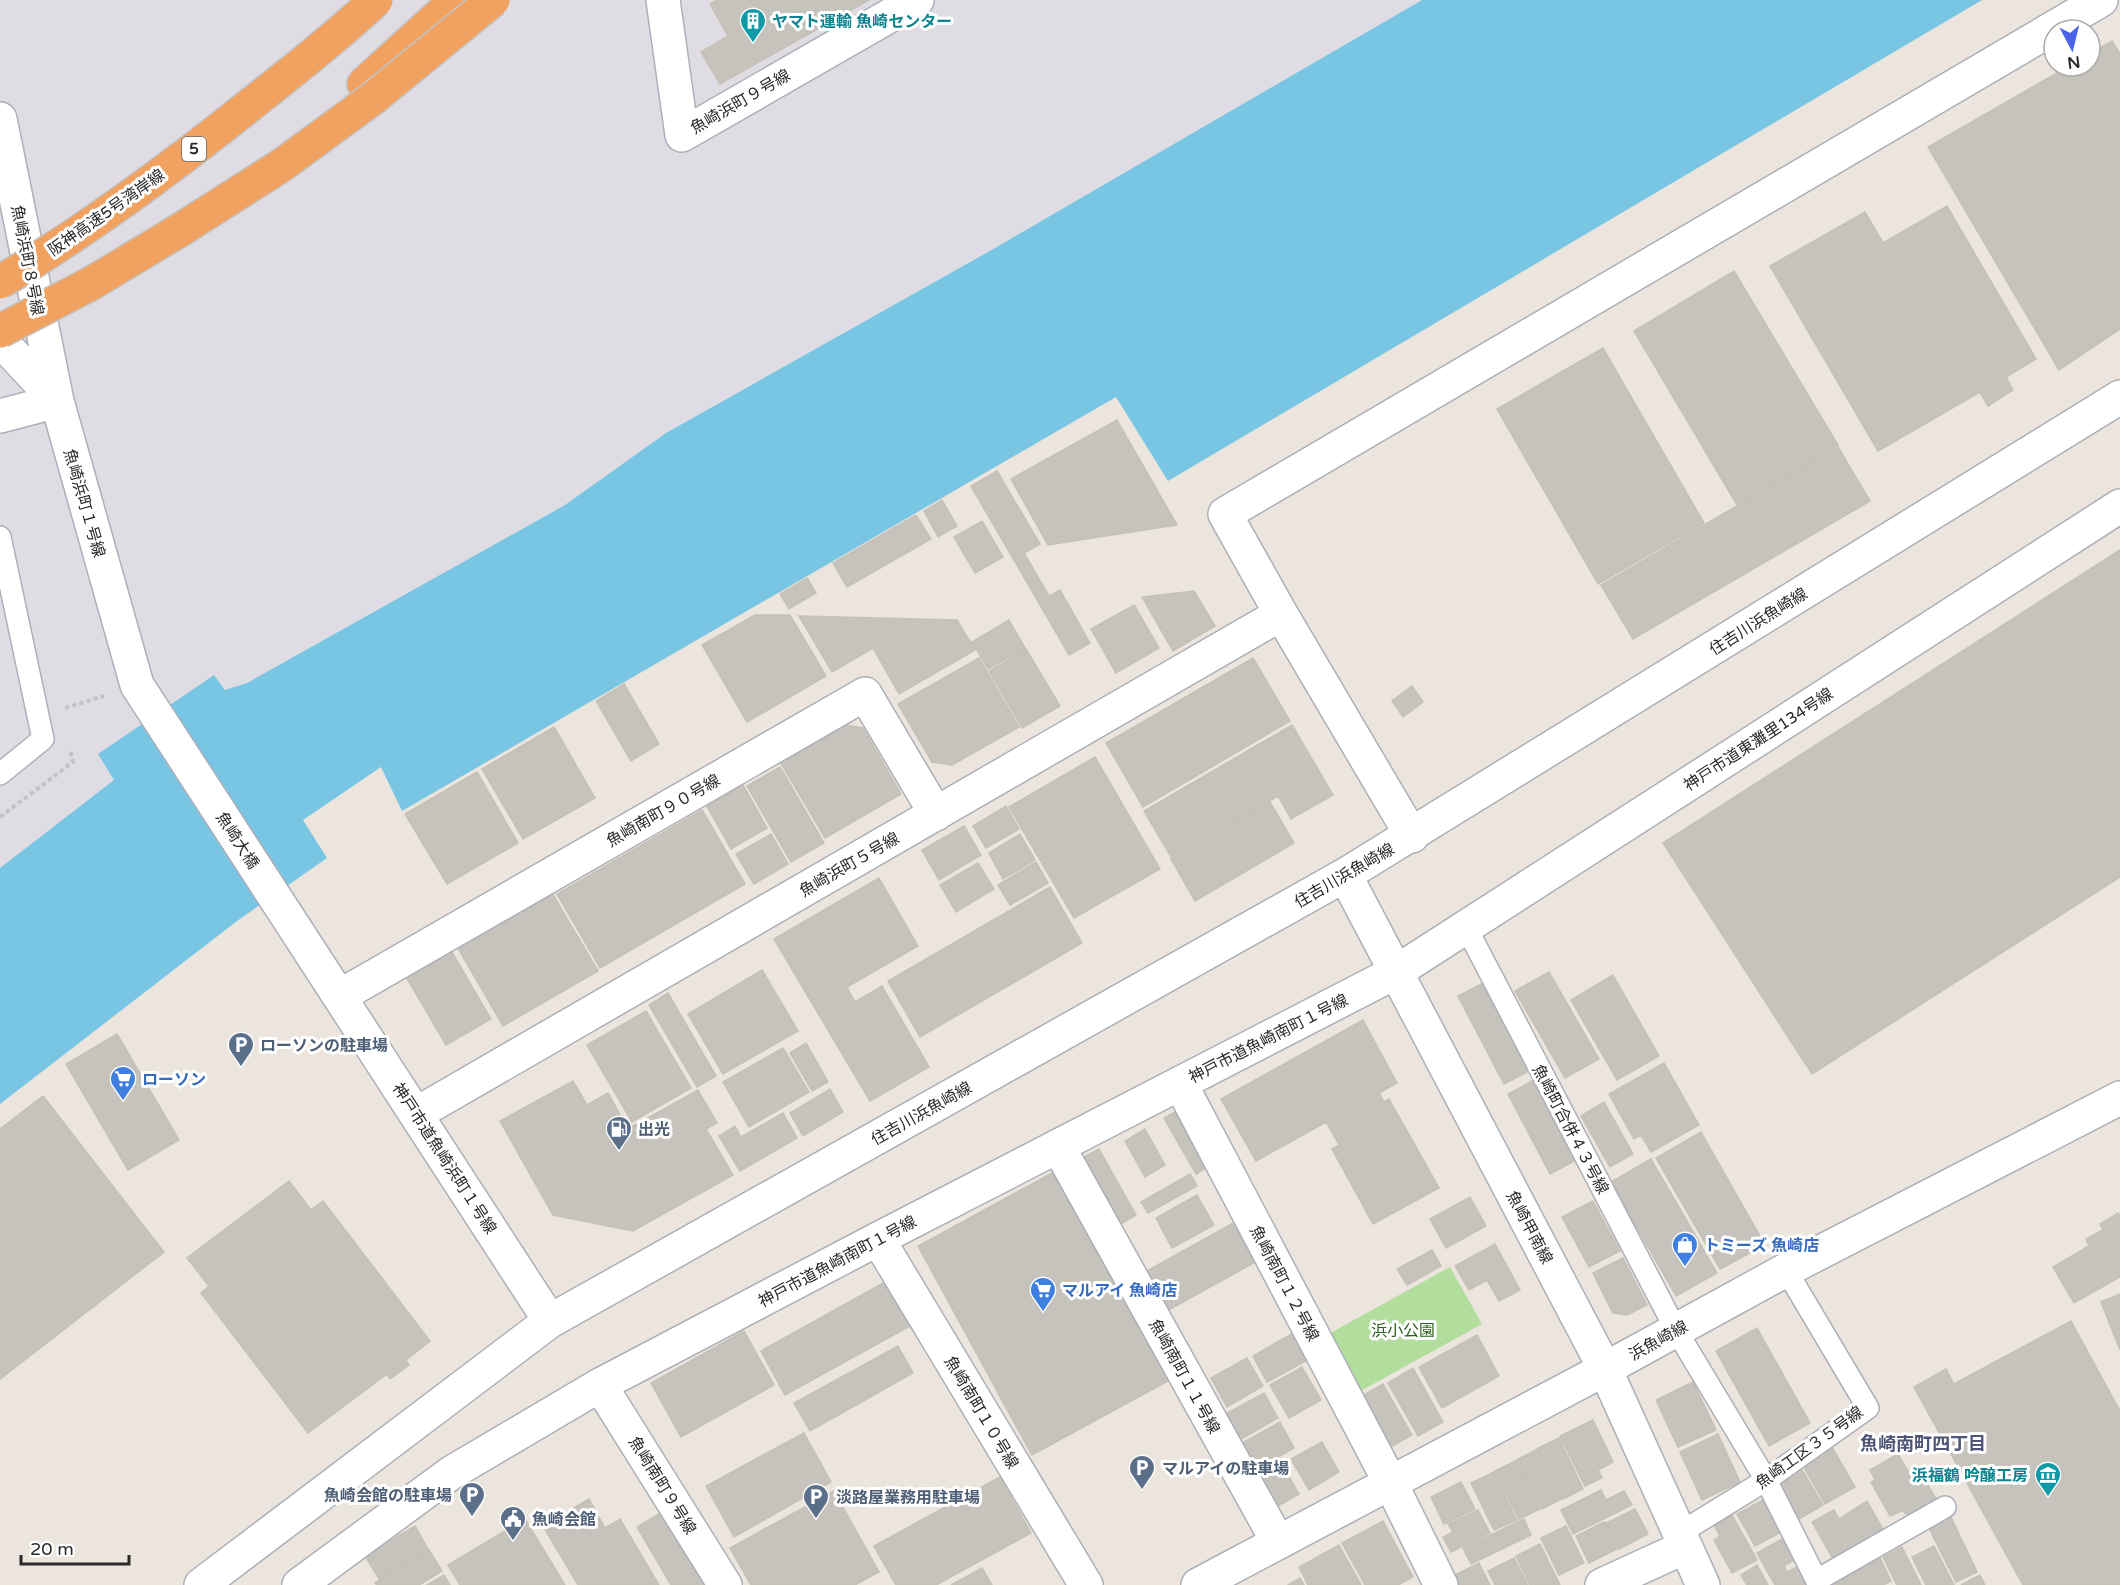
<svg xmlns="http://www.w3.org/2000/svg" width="2120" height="1585" font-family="'Varela Round','Noto Sans JP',sans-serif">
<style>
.industrial{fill:#dfdde3}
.green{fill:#b2dd9d}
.water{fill:#78c5e4}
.building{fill:#c6c2bc;stroke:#c6c1b6;stroke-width:1.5}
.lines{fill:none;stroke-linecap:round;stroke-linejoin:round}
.lane-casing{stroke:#adafb9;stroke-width:24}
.street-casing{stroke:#adafb9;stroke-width:36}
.secondary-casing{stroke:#adafb9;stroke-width:36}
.highway-casing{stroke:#c3c3c3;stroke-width:36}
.path{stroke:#c3c3c3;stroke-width:4;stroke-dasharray:4.5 3;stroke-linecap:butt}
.lane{stroke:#fff;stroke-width:21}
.street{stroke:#fff;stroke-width:33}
.secondary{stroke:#fff;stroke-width:33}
.highway{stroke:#f1a261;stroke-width:33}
.highway-bridge-casing{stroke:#c3c3c3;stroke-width:36;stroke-linecap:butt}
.highway-bridge{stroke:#f1a261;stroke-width:33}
.labels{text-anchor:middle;stroke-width:6;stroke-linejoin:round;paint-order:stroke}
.shield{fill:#fff;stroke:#6a6a6a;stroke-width:1.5}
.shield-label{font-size:15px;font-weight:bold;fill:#2a2a2a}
.culture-label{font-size:16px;font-weight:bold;fill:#0d838f;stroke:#fff;text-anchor:start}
.street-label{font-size:16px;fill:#2a2a2a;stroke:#fff}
.service-label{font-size:16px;font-weight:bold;fill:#4e5e75;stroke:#fff;text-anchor:start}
.shop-label{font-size:16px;font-weight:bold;fill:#366cbe;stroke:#fff;text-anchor:start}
.park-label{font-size:16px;fill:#2c6020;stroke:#fff}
.neighbourhood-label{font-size:18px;font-weight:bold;fill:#4e5476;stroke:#fff}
</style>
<rect width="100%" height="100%" fill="#ebe5dd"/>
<path class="industrial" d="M0 0H1422L988 252 666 433 565 505 247 683 225 690 214 676 98 754 114 780 0 868Z"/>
<path class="green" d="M1450 1267 1482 1324 1357 1393 1325 1336Z"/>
<path class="water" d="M1422 0H1982L1168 481 1116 397 402 811 381 767 303 820 327 858 237 921 0 1104V868L114 780 98 754 214 675 225 690 247 683 565 505 666 433 988 252Z"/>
<path class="building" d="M717 0H869L720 84 701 52 728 36 710 4Z
M2112 41 2120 54V329L2059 370 1928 147 2069 66H2090V54Z
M1947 206 2036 359 2006 377 2013 390 1988 406 1980 392 1878 451 1770 266 1865 212 1883 243Z
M1734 271 1838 445 1737 505 1634 331Z
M1603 348 1704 523 1598 584 1497 409Z
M1117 420 1177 525 1048 545 1011 479Z
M1838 447 1870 501 1633 639 1601 585Z
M997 471 1040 544 1024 553 1049 596 1060 590 1090 643 1069 655 971 486Z
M942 500 957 526 938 537 924 511Z
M916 515 931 539 847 587 833 563Z
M982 521 1003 557 975 573 954 537Z
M2120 550V877L1812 1074 1663 843Z
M807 578 816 593 789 609 780 594Z
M1194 591 1215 626 1173 651 1142 597Z
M1134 605 1159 648 1116 673 1091 629Z
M755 615H790L826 676 747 722 702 645Z
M799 616 957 620 975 650 899 694 873 648 832 672Z
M1009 620 1025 648 988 669 972 642Z
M1026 649 1060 706 1022 728 989 671Z
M979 658 1019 727 952 765 932 762 898 704Z
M1253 658 1290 721 1143 807 1106 743Z
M624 684 659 744 631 761 596 701Z
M1412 686 1423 702 1403 717 1392 701Z
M839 724 863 728 901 794 825 838 778 758Z
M1292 725 1333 795 1291 819 1278 796 1171 857 1144 811Z
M554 727 595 798 523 839 482 769Z
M1095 757 1160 869 1074 918 1009 807Z
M780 767 824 843 791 862 747 786Z
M477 772 518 843 447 884 405 814Z
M743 785 767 828 731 849 707 806Z
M1270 802 1294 843 1195 901 1171 859Z
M1006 806 1019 829 986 848 973 826Z
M702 810 745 884 600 968 557 894Z
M964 826 981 855 939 880 922 850Z
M771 834 788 864 754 884 736 854Z
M1020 834 1035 860 1003 879 989 853Z
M1036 862 1048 883 1010 905 998 885Z
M978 863 994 889 956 912 940 885Z
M879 878 918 946 847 987 855 1002 882 986 929 1067 870 1101 774 939Z
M1050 887 1082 943 920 1037 888 981Z
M549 888 598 971 503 1026 455 943Z
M450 949 491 1019 446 1045 405 975Z
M762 970 798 1031 723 1074 688 1014Z
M1549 972 1599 1059 1565 1078 1515 991Z
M1613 975 1659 1056 1617 1080 1571 1000Z
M1487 981 1533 1069 1504 1084 1458 996Z
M668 993 716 1076 697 1087 649 1005Z
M646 1011 691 1088 632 1122 587 1045Z
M1363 1020 1397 1083 1379 1093 1384 1102 1389 1099 1439 1188 1373 1224 1332 1149 1339 1145 1326 1122 1256 1161 1221 1099Z
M117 1034 179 1140 128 1170 66 1064Z
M806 1043 828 1082 812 1091 790 1053Z
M783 1048 809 1092 749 1127 723 1082Z
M1664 1063 1699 1125 1651 1152 1641 1135 1634 1139 1609 1094Z
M1536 1079 1578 1159 1550 1174 1508 1094Z
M573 1081 587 1105 608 1093 628 1129 698 1090 717 1123 706 1129 733 1175 633 1231 553 1215 500 1121Z
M830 1089 843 1112 803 1136 790 1113Z
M43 1096 164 1252 0 1379V1129Z
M1604 1102 1633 1154 1610 1167 1581 1116Z
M1175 1112 1206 1168 1196 1174 1164 1118Z
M783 1113 797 1138 740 1171 719 1136 735 1126 741 1137Z
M1145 1129 1165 1165 1145 1177 1125 1141Z
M1701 1132 1765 1245 1720 1269 1656 1158Z
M1099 1149 1136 1215 1121 1224 1084 1157Z
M1651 1159 1717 1273 1676 1296 1611 1182Z
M1054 1172 1168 1381 1032 1455 918 1246Z
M1190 1174 1197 1186 1148 1213 1141 1202Z
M289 1181 311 1210 323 1201 430 1341 406 1360 409 1365 390 1379 387 1374 308 1433 201 1293 209 1286 187 1258Z
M1197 1195 1214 1225 1172 1248 1156 1218Z
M1470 1197 1486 1226 1446 1248 1430 1219Z
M1593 1201 1620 1251 1589 1267 1562 1217Z
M2118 1213 2120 1217V1277L2074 1303 2053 1267 2089 1246 2086 1239 2103 1230 2100 1224Z
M1235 1222 1257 1261 1167 1311 1145 1272Z
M1495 1244 1520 1290 1499 1301 1487 1280 1469 1290 1455 1266Z
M1432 1250 1441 1266 1407 1285 1397 1269Z
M1623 1258 1647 1305 1627 1315 1613 1313 1593 1273Z
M885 1282 910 1326 785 1395 761 1351Z
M2120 1294V1350L2101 1302Z
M2071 1321 2120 1411V1585H2023L1914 1387 1946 1369 1954 1384Z
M1757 1328 1810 1423 1769 1446 1716 1351Z
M744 1331 774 1385 681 1437 651 1383Z
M1293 1333 1308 1360 1267 1382 1253 1356Z
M1477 1335 1499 1376 1442 1408 1419 1367Z
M898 1346 913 1373 810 1431 794 1403Z
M1247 1358 1263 1386 1227 1407 1211 1378Z
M1302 1367 1321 1400 1289 1418 1270 1385Z
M1413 1368 1443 1422 1418 1436 1388 1383Z
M1693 1382 1716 1430 1678 1447 1656 1400Z
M1383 1384 1412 1435 1389 1448 1360 1397Z
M1264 1393 1278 1418 1236 1442 1222 1416Z
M1593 1420 1613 1462 1598 1470 1602 1478 1585 1486 1560 1436Z
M1280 1422 1294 1448 1252 1472 1237 1446Z
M804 1433 831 1482 734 1537 706 1486Z
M1718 1434 1740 1482 1702 1500 1680 1452Z
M1559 1438 1583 1489 1563 1499 1538 1448Z
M1322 1442 1339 1472 1309 1490 1291 1459Z
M1832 1447 1855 1487 1825 1504 1802 1464Z
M1538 1449 1562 1499 1542 1509 1518 1459Z
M1898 1454 1917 1487 1926 1482 1936 1499 1907 1516 1903 1510 1890 1516 1871 1482 1875 1480 1870 1470Z
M1279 1459 1299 1494 1273 1509 1252 1473Z
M1517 1460 1540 1509 1519 1519 1495 1471Z
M1799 1465 1823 1505 1799 1519 1776 1479Z
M1494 1472 1517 1520 1494 1530 1471 1483Z
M1000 1477 1031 1533 936 1585H896L874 1546Z
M1461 1482 1475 1509 1444 1524 1431 1497Z
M1601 1490 1606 1500 1624 1491 1632 1505 1573 1534 1561 1510Z
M834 1491 879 1572 855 1585H751L730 1548Z
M589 1499 605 1528 620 1519 659 1585H578L543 1526Z
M1763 1500 1781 1532 1755 1546 1737 1514Z
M1867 1501 1885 1533 1867 1543 1866 1540 1833 1559 1812 1522 1834 1510 1839 1519Z
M1635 1509 1648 1534 1619 1549 1606 1523Z
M1478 1510 1490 1533 1451 1552 1443 1537 1453 1532 1448 1524Z
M664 1511 707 1585H671L637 1527Z
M1732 1515 1757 1560 1732 1573 1714 1540 1720 1536 1714 1525Z
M1950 1515 1977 1572 1956 1582 1928 1526Z
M525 1519 565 1585H460L448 1565Z
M1524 1519 1531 1535 1471 1564 1463 1548Z
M1383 1521 1413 1577 1398 1585H1365L1342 1543Z
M1604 1522 1617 1549 1589 1563 1576 1536Z
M415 1526 428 1549 379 1579 365 1556Z
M1566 1526 1584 1563 1559 1575 1541 1538Z
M1784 1538 1796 1559 1784 1566 1787 1572 1799 1566 1810 1585H1775L1757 1553Z
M1540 1544 1560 1585H1530L1516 1556Z
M1339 1545 1361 1585H1308L1299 1567Z
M1934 1546 1954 1585H1926L1912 1557Z
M1902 1547 1921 1585H1897L1883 1557Z
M429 1550 442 1571 419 1585H377L375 1583Z
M1514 1558 1528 1585H1495L1488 1571Z
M1880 1558 1891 1581 1883 1585H1831L1830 1582Z
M1479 1563 1490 1585H1455L1451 1577Z
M1757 1565 1768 1585H1747L1741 1575Z
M982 1568 992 1585H951Z
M444 1575 450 1585H427Z
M1980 1575 1985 1585H1961Z
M1300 1578 1304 1585H1288Z"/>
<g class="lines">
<defs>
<path id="lane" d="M0 537 43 739 0 774
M1466 927 1676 1330 1766 1480 1819 1585
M1680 1533 1766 1480 1868 1408 1786 1270
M1817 1580 1945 1507"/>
<path id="street" d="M663 0 682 135 917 0
M1412 836 1281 614 1225 514 2101 0
M340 996 865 694 936 814
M1180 1083 1390 1482 1441 1585
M416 1114 1281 614
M1058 1146 1278 1542
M878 1239 1086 1585
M600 1385 725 1585
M299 1585 451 1473 600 1385 878 1239 1396 972 2120 506
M1602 1585 1685 1547"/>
<path id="secondary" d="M0 119 57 401 0 416
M0 340 57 401 137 685 550 1321
M1345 875 1605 1369 1703 1585
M201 1585 550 1321 1345 875 2120 397
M1198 1585 1605 1369 1786 1270 2120 1098"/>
<path id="highway" d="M364 84 456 0"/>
</defs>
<use href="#lane" class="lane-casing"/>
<use href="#street" class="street-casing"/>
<use href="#secondary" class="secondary-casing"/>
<use href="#highway" class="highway-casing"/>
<path class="path" d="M65 708 104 696
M0 817 73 762 70 749"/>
<use href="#lane" class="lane"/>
<use href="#street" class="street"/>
<use href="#secondary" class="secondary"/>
<use href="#highway" class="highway"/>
<defs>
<path id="highway-bridge" d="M0 282C88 230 170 169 250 105 293 71 336 37 376 0
M0 331 92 283 180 230 282 165 372 99 493 0"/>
</defs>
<use href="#highway-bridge" class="highway-bridge-casing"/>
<use href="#highway-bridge" class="highway-bridge"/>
</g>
<defs>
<symbol id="building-pin" viewBox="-11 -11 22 30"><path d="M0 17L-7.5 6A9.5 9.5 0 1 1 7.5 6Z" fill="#0f9aa8" stroke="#fff"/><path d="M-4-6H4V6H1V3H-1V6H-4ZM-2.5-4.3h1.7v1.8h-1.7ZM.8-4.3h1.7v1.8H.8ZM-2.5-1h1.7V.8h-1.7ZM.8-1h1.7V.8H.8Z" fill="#fff"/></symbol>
<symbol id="parking-pin" viewBox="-11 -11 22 30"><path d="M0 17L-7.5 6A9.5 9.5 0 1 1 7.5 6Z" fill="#5c6f8a" stroke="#fff"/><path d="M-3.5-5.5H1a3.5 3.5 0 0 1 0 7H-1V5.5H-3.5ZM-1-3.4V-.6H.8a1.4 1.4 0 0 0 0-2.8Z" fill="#fff"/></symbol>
<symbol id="supermarket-pin" viewBox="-11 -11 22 30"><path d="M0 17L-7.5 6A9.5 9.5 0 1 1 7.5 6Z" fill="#3f7fe0" stroke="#fff"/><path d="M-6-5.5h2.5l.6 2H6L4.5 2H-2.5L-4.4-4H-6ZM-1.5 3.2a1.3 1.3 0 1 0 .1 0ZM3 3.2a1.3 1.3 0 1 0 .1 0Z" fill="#fff"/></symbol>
<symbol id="fuel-pin" viewBox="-11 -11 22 30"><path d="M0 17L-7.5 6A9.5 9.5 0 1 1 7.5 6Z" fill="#5c6f8a" stroke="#fff"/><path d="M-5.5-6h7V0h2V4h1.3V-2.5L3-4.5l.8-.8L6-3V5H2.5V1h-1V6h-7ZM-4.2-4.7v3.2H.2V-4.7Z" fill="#fff"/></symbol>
<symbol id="shop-pin" viewBox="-11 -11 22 30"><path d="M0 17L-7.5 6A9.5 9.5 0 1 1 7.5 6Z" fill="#3f7fe0" stroke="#fff"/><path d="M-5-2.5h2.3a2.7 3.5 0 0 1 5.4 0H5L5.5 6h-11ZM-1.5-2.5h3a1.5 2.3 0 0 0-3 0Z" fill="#fff"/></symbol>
<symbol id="museum-pin" viewBox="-11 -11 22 30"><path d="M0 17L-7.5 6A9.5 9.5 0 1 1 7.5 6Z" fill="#0f9aa8" stroke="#fff"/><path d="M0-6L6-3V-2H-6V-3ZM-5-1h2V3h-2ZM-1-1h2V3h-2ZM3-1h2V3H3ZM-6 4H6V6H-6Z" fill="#fff"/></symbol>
<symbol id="civic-pin" viewBox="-11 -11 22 30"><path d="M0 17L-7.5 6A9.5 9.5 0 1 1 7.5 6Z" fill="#5c6f8a" stroke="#fff"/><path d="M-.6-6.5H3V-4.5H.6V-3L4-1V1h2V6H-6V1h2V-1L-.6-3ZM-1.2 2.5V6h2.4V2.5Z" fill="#fff"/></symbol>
</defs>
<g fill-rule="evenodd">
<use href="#building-pin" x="738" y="6" width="30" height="40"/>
<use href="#parking-pin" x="226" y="1030" width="30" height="40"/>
<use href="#supermarket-pin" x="108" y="1064" width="30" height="40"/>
<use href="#fuel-pin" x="604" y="1114" width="30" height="40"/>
<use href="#shop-pin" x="1670" y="1230" width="30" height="40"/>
<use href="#supermarket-pin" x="1028" y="1275" width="30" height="40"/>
<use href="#parking-pin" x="1127" y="1453" width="30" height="40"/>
<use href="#museum-pin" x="2033" y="1460" width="30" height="40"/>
<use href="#parking-pin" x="457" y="1480" width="30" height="40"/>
<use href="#parking-pin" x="801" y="1482" width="30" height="40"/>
<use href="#civic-pin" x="498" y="1504" width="30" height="40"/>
</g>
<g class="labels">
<rect class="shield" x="182" y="137" width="24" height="24" rx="4.5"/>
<g class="shield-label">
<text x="194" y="154">5</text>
</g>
<g class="culture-label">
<text x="772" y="27">ヤマト運輸 魚崎センター</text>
<text x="2028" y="1481" text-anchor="end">浜福鶴 吟醸工房</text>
</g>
<g class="street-label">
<text transform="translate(740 101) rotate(-30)" y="6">魚崎浜町９号線</text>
<text transform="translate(106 212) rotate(-35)" y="6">阪神高速5号湾岸線</text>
<text transform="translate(28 260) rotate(79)" y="6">魚崎浜町８号線</text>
<text transform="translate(85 503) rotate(74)" y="6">魚崎浜町１号線</text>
<text transform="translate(1758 621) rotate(-32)" y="6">住吉川浜魚崎線</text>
<text transform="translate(1758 739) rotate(-33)" y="6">神戸市道東灘里134号線</text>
<text transform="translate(663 810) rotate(-30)" y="6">魚崎南町９０号線</text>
<text transform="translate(238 840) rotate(57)" y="6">魚崎大橋</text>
<text transform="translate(849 864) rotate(-30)" y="6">魚崎浜町５号線</text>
<text transform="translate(1344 875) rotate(-30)" y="6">住吉川浜魚崎線</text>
<text transform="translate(1268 1038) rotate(-27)" y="6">神戸市道魚崎南町１号線</text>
<text transform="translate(921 1113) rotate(-29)" y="6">住吉川浜魚崎線</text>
<text transform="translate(1571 1129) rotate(62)" y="6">魚崎町合併４３号線</text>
<text transform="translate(445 1158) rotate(57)" y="6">神戸市道魚崎浜町１号線</text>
<text transform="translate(1530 1227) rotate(62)" y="6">魚崎甲南線</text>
<text transform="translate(837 1261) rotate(-28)" y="6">神戸市道魚崎南町１号線</text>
<text transform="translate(1285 1283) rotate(62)" y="6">魚崎南町１２号線</text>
<text transform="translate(1658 1340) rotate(-29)" y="6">浜魚崎線</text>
<text transform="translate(1185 1376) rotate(61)" y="6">魚崎南町１１号線</text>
<text transform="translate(982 1412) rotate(59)" y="6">魚崎南町１０号線</text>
<text transform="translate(1809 1447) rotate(-36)" y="6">魚崎工区３５号線</text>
<text transform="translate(663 1485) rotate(58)" y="6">魚崎南町９号線</text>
</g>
<g class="service-label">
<text x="260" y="1051">ローソンの駐車場</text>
<text x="638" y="1135">出光</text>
<text x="1162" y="1474">マルアイの駐車場</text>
<text x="452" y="1501" text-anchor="end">魚崎会館の駐車場</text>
<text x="836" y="1503">淡路屋業務用駐車場</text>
<text x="532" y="1525">魚崎会館</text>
</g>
<g class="shop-label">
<text x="142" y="1085">ローソン</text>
<text x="1704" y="1251">トミーズ 魚崎店</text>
<text x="1062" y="1296">マルアイ 魚崎店</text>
</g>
<g class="park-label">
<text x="1403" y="1336">浜小公園</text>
</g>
<g class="neighbourhood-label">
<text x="1923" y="1450">魚崎南町四丁目</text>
</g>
</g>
<g transform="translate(2072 48) rotate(173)"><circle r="28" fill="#ffffff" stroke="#aaaaaa" stroke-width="1.5"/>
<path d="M0-4.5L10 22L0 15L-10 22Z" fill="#4964eb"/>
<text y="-9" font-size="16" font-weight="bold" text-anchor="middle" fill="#2a2a2a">N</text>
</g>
<path d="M21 1555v9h108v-9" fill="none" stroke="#2a2a2a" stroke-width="3"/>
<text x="30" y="1555" font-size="18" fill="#2a2a2a" stroke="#ffffff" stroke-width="4.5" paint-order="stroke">20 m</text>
</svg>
